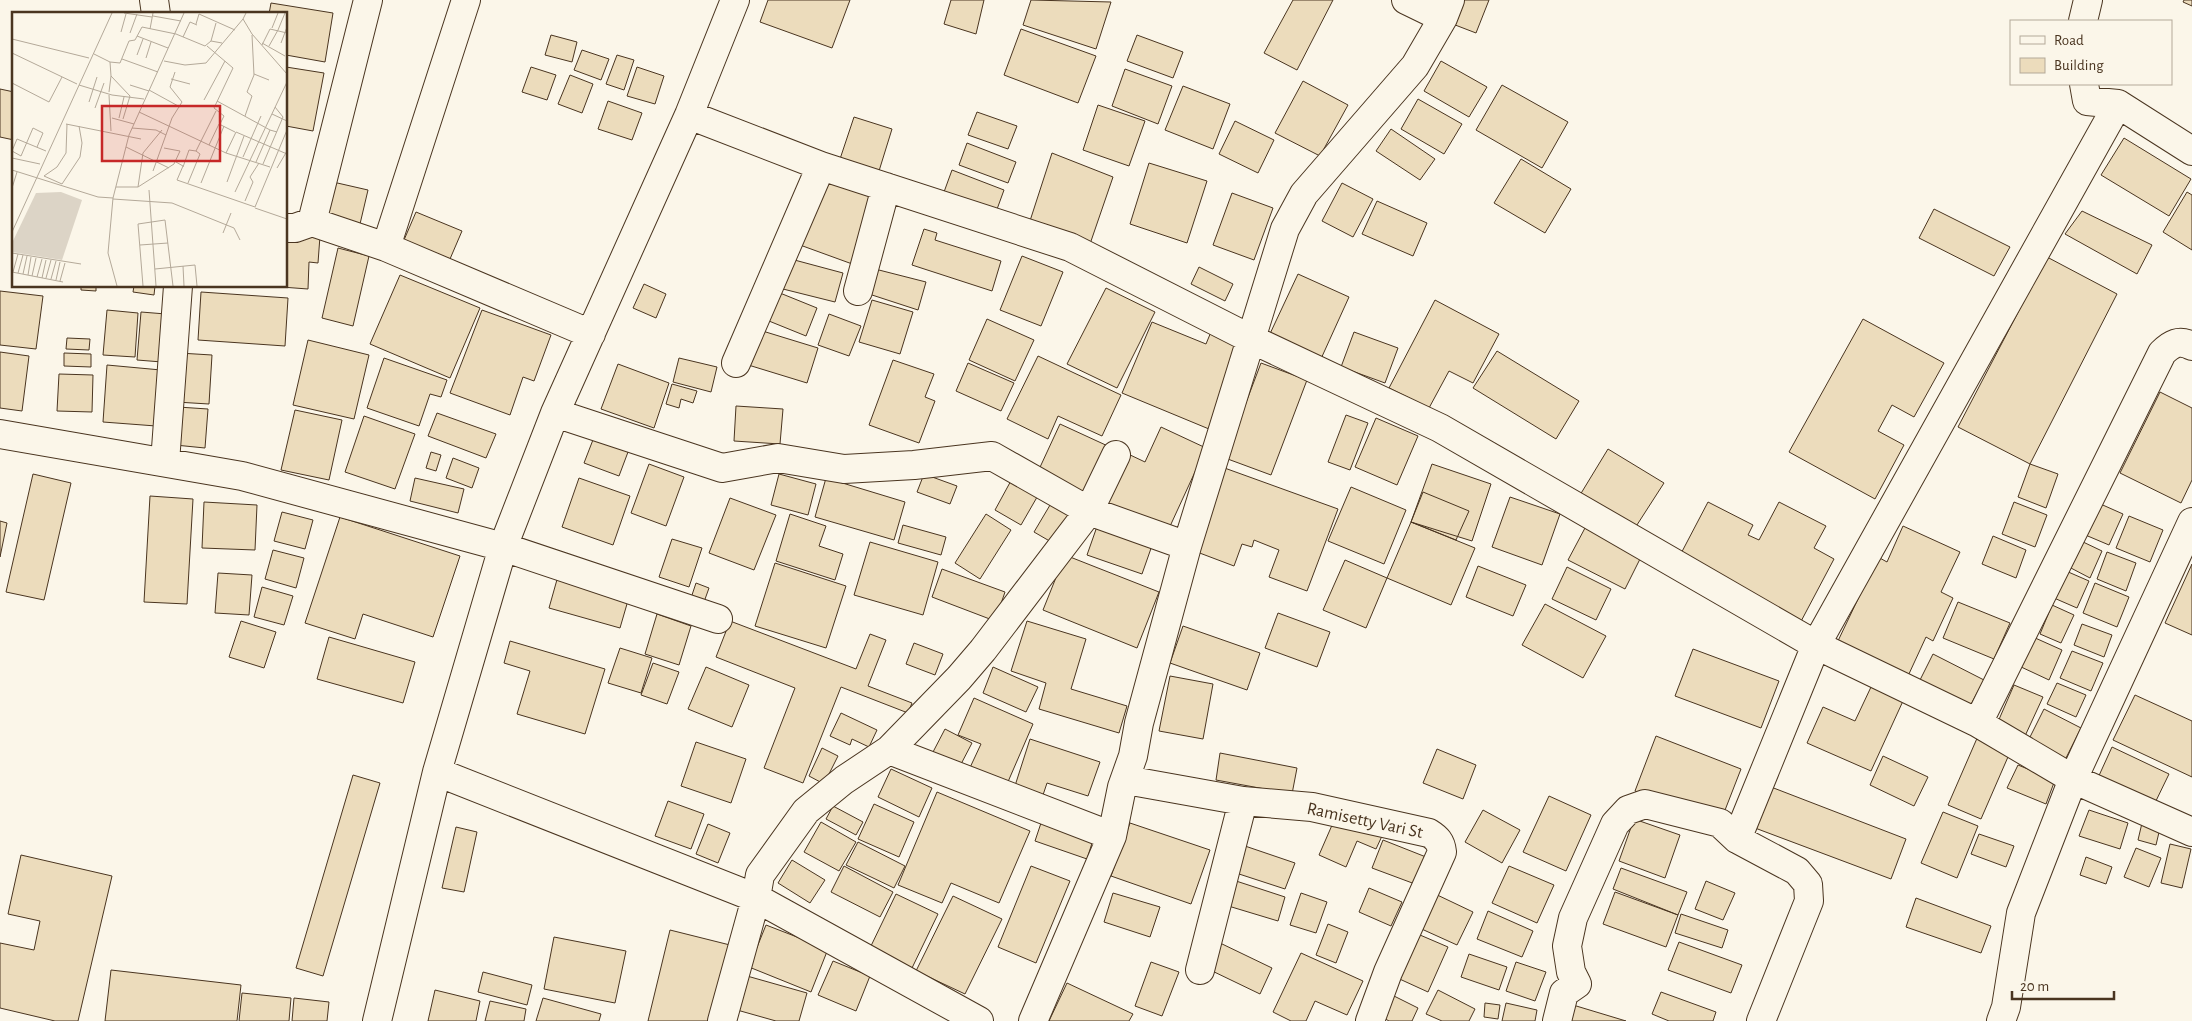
<svg xmlns="http://www.w3.org/2000/svg" width="2192" height="1021" font-family="'Alegreya Sans',sans-serif">
<style>
.building{fill:#ecdcbc;stroke:#4a3520}
.lines{fill:none;stroke-linecap:round;stroke-linejoin:round}
.minor-casing{stroke:#4a3520;stroke-width:30}
.minor{stroke:#fbf6e9;stroke-width:28}
.labels{text-anchor:middle;stroke-width:4;stroke-linejoin:round;paint-order:stroke}
.street-label{font-size:18px;fill:#4a3520;stroke:#fbf6e9}
.inset-road{fill:none;stroke:#b4a999;stroke-width:1}
.view{fill:#c62828;fill-opacity:0.15;stroke:#c62828;stroke-width:2.5}
.inset-edge{fill:none;stroke:#4a3520;stroke-width:2.5}
</style>
<rect width="100%" height="100%" fill="#fbf6e9"/>
<path class="building" d="M768 0H850L832 48 760 22Z
M951 0H984L976 34 944 24Z
M1031 0 1111 2 1096 49 1023 25Z
M1293 0H1333L1297 70 1264 53Z
M1459 0H1489L1476 33 1450 23Z
M2184 0H2192V6L2183 2Z
M271 3 333 13 325 62 286 55V14H269Z
M1021 29 1096 56 1078 103 1004 75Z
M551 35 577 42 572 62 545 55Z
M1137 35 1183 52 1173 78 1127 61Z
M582 50 609 59 601 80 574 70Z
M617 55 634 60 624 90 606 84Z
M1441 61 1487 87 1469 117 1424 91Z
M286 67 324 73 313 131 286 126Z
M531 67 556 75 547 100 522 92Z
M637 67 664 76 655 104 627 96Z
M1125 69 1172 86 1158 124 1112 106Z
M570 75 593 84 582 113 558 104Z
M1303 81 1348 105 1320 156 1275 133Z
M1502 85 1568 122 1542 168 1476 130Z
M1183 86 1230 104 1213 149 1165 130Z
M0 89 14 92V140L0 137Z
M1418 99 1462 124 1444 154 1401 129Z
M608 101 642 113 632 140 598 129Z
M1098 105 1145 121 1129 166 1083 150Z
M977 112 1017 126 1008 149 968 135Z
M854 117 892 129 879 171 840 159Z
M1235 121 1274 140 1258 173 1219 154Z
M1391 129 1435 159 1420 180 1376 151Z
M2124 138 2191 179 2169 216 2101 175Z
M967 143 1016 162 1008 183 959 165Z
M1052 153 1113 177 1090 244 1028 227Z
M1521 159 1571 189 1545 233 1494 203Z
M1149 163 1207 181 1187 243 1130 224Z
M952 170 1004 190 996 212 944 192Z
M825 174 880 194 855 265 800 245Z
M333 182 368 190 360 224 325 217Z
M1342 183 1373 199 1353 237 1322 221Z
M2187 192 2192 195V250L2163 232Z
M1232 193 1273 208 1254 260 1213 245Z
M1377 201 1427 223 1413 256 1362 234Z
M1934 209 2010 247 1994 276 1919 238Z
M2082 211 2152 245 2137 274 2065 234Z
M416 212 462 231 450 259 404 240Z
M924 229 937 233 935 240 1001 261 992 291 912 265Z
M286 234 320 236 318 263 309 262 308 289 268 286H286Z
M338 248 369 256 353 326 322 318Z
M1022 256 1063 272 1041 326 1000 310Z
M2047 257 2117 294 2030 464 1958 427Z
M787 258 843 273 835 302 779 288Z
M1199 267 1233 284 1225 301 1191 284Z
M875 269 926 282 918 310 869 294Z
M1298 274 1349 297 1320 361 1268 338Z
M400 275 480 308 450 378 370 344Z
M644 284 666 294 656 318 633 308Z
M81 286H96V291L81 290Z
M134 286H155L154 295 133 292Z
M1106 288 1155 312 1117 388 1067 364Z
M0 291 43 296 36 349 0 345Z
M775 291 817 308 806 336 764 319Z
M201 292 288 298 285 346 198 340Z
M872 300 913 312 900 354 859 342Z
M1435 300 1499 334 1473 383 1449 371 1429 408 1389 388Z
M107 310 138 313 135 357 103 355Z
M482 310 551 335 534 381 523 377 510 415 450 393Z
M141 312 166 314 162 362 137 360Z
M829 314 861 326 849 356 818 345Z
M987 319 1034 340 1015 381 969 360Z
M1863 319 1944 363 1914 417 1892 405 1878 431 1904 445 1875 499 1789 452Z
M1152 322 1206 344 1213 327 1246 341 1209 429 1122 393Z
M756 329 818 348 807 383 745 364Z
M1354 332 1398 348 1385 383 1341 367Z
M67 338 90 339 89 350 66 349Z
M308 340 369 355 354 419 293 405Z
M1497 351 1579 401 1556 439 1473 388Z
M0 352 29 356 22 411 0 408Z
M64 353 91 354V367L64 366Z
M179 353 212 355 209 404 176 402Z
M1038 356 1121 395 1102 436 1058 416 1048 439 1007 419Z
M384 358 447 380 441 397 430 394 419 426 367 408Z
M679 358 717 367 711 392 673 382Z
M893 360 934 374 925 397 935 401 919 443 869 425Z
M968 363 1014 383 1001 411 956 391Z
M1261 363 1307 380 1271 475 1225 458Z
M618 364 669 383 654 428 601 409Z
M107 365 161 370 156 426 103 422Z
M59 374 93 375 92 412 57 411Z
M672 384 697 391 693 403 681 399 679 408 666 404Z
M2160 392 2192 408V480L2181 503 2120 473Z
M736 406 783 409 780 444 734 441Z
M178 407 208 409 205 448 175 445Z
M295 410 342 420 329 480 281 470Z
M437 413 496 434 486 458 428 436Z
M1346 415 1368 423 1350 470 1328 462Z
M364 416 415 434 395 489 345 472Z
M1376 418 1418 436 1397 485 1355 467Z
M1060 424 1110 447 1086 501 1035 478Z
M1161 427 1206 448 1166 535 1101 506 1126 453 1145 462Z
M596 432 631 444 619 476 584 463Z
M1608 449 1664 483 1635 528 1580 495Z
M431 452 441 455 436 471 426 468Z
M453 458 479 468 472 488 446 478Z
M649 464 684 477 666 526 631 513Z
M1432 464 1491 484 1472 541 1411 522Z
M2030 464 2058 474 2046 508 2018 497Z
M1219 466 1338 509 1307 591 1269 577 1279 550 1254 540 1252 547 1242 544 1234 566 1197 552Z
M33 474 71 483 44 600 6 592Z
M779 474 816 484 808 515 771 505Z
M924 474 957 486 950 504 917 492Z
M1013 477 1040 492 1021 525 995 510Z
M415 478 464 489 458 513 410 501Z
M579 478 630 496 613 545 562 527Z
M826 478 905 502 894 540 815 517Z
M1351 487 1406 510 1384 564 1328 541Z
M1423 492 1469 511 1456 540 1411 522Z
M150 496 193 499 187 604 144 602Z
M1510 497 1560 514 1542 565 1492 547Z
M730 498 776 515 754 570 709 553Z
M1053 500 1072 510 1053 543 1034 532Z
M204 502 257 505 255 550 202 548Z
M1708 502 1753 525 1748 535 1759 540 1779 502 1826 526 1814 548 1834 559 1798 627 1676 563Z
M2014 502 2047 515 2035 547 2002 534Z
M2096 502 2123 514 2109 545 2083 534Z
M282 512 313 520 305 549 274 541Z
M790 514 826 526 819 546 843 554 835 580 776 561Z
M986 514 1011 530 980 579 955 563Z
M2129 516 2163 530 2150 562 2116 548Z
M340 517 460 556 433 637 363 614 355 639 305 623Z
M1100 518 1155 537 1142 574 1087 555Z
M0 521 7 523 0 557Z
M1411 522 1475 548 1451 605 1387 578Z
M903 525 946 537 941 555 898 543Z
M1903 526 1960 552 1941 592 1953 598 1933 641 1926 637 1908 676 1837 643 1878 557 1887 562Z
M1585 528 1641 557 1625 589 1568 560Z
M1993 536 2026 550 2016 578 1982 564Z
M672 539 702 548 689 587 659 577Z
M2081 541 2102 551 2090 578 2069 567Z
M870 542 938 562 923 615 854 595Z
M273 550 304 558 296 588 265 579Z
M2107 552 2136 563 2126 591 2097 579Z
M1065 555 1159 592 1137 648 1043 610Z
M1345 560 1387 578 1366 628 1323 610Z
M775 563 846 586 826 648 755 626Z
M2192 564V635L2165 623Z
M1478 566 1526 585 1513 616 1466 597Z
M1567 567 1611 589 1596 620 1552 599Z
M942 569 1005 592 995 621 932 597Z
M2066 571 2089 581 2077 608 2054 598Z
M218 573 252 575 249 615 215 613Z
M558 576 629 597 620 628 549 608Z
M696 583 709 588 704 602 691 598Z
M2095 583 2129 597 2117 627 2083 613Z
M262 587 293 596 284 625 254 617Z
M1958 602 2010 623 1994 659 1943 638Z
M1545 604 1606 636 1583 678 1522 645Z
M2052 605 2074 615 2061 643 2040 634Z
M1278 613 1330 632 1317 667 1265 648Z
M657 614 691 626 679 665 645 654Z
M241 621 276 632 264 668 229 657Z
M730 621 856 669 870 634 886 640 868 686 912 703 908 713 841 687 803 783 764 768 795 688 716 657Z
M1027 621 1086 639 1071 689 1127 706 1119 733 1039 709 1046 683 1011 671Z
M2082 624 2112 635 2104 657 2074 645Z
M1183 626 1260 653 1247 690 1170 663Z
M329 637 415 662 403 703 317 679Z
M2033 637 2062 650 2049 680 2019 666Z
M510 641 605 669 585 734 517 714 530 671 504 663Z
M914 643 943 654 935 675 906 664Z
M620 648 652 658 641 693 608 683Z
M1693 649 1779 681 1761 728 1675 696Z
M2072 651 2103 663 2091 691 2060 678Z
M1933 654 1984 680 1969 708 1919 682Z
M653 663 679 672 667 704 641 695Z
M706 667 749 685 732 727 688 709Z
M993 667 1038 687 1026 712 983 693Z
M1170 676 1213 684 1203 739 1159 731Z
M2057 683 2086 695 2076 717 2047 704Z
M2014 685 2043 697 2025 736 1997 724Z
M1871 687 1903 701 1871 771 1807 743 1823 707 1855 721Z
M2135 695 2192 721V777L2113 740Z
M974 698 1033 724 1004 791 967 774 981 744 958 735Z
M2044 709 2081 728 2065 760 2028 741Z
M841 713 877 730 869 747 852 739 850 745 830 736Z
M945 729 972 743 960 766 933 752Z
M1656 736 1741 769 1720 823 1635 791Z
M1978 736 2011 750 1981 819 1948 805Z
M1030 739 1100 762 1088 796 1047 783 1041 801 1013 792Z
M696 742 746 759 731 803 681 786Z
M2112 747 2169 774 2153 807 2097 780Z
M822 748 838 756 824 784 809 776Z
M1437 749 1476 765 1463 799 1423 783Z
M1220 753 1297 768 1292 794 1216 780Z
M1883 756 1928 777 1914 806 1870 785Z
M2018 765 2055 780 2046 804 2007 788Z
M891 769 932 788 919 817 878 797Z
M353 775 380 783 323 976 296 968Z
M1771 787 1906 839 1891 879 1755 828Z
M937 792 1030 831 999 903 951 883 942 903 898 885Z
M1549 796 1591 815 1566 871 1523 852Z
M668 801 704 814 691 849 655 836Z
M874 804 914 822 899 857 858 839Z
M833 806 863 822 856 835 826 819Z
M1483 810 1520 830 1502 863 1465 842Z
M2089 810 2128 823 2120 849 2079 836Z
M1943 812 1978 826 1957 878 1921 863Z
M1336 816 1382 836 1376 849 1357 841 1346 867 1319 855Z
M1634 819 1680 835 1665 878 1619 861Z
M821 822 856 842 839 871 804 852Z
M1041 823 1093 840 1087 859 1035 841Z
M1130 823 1210 850 1191 904 1111 876Z
M2142 823 2160 828 2156 845 2138 840Z
M708 824 730 833 718 863 696 854Z
M456 827 477 832 464 892 442 888Z
M1979 834 2014 846 2006 867 1971 854Z
M1383 840 1426 857 1415 884 1372 868Z
M858 842 905 866 894 888 846 865Z
M2170 844 2191 849 2182 888 2161 883Z
M1245 846 1295 863 1285 889 1236 873Z
M2136 848 2161 858 2149 887 2124 877Z
M21 855 112 876 78 1021H55L0 1008V943L34 950 40 921 8 914Z
M2086 857 2112 867 2106 884 2080 875Z
M792 860 825 880 810 903 778 883Z
M844 866 893 892 880 917 831 892Z
M1031 866 1070 881 1036 963 998 947Z
M1509 866 1554 885 1537 923 1492 903Z
M1621 868 1687 892 1678 915 1613 889Z
M1233 880 1285 897 1278 921 1225 905Z
M1706 881 1735 893 1723 920 1695 909Z
M1369 888 1402 902 1391 926 1359 912Z
M1431 892 1473 912 1457 945 1415 926Z
M1615 892 1678 915 1666 947 1603 924Z
M1113 893 1160 907 1150 937 1104 922Z
M1301 893 1327 902 1316 933 1290 925Z
M896 894 938 914 912 968 870 948Z
M953 896 1002 919 965 994 916 971Z
M1916 898 1991 926 1981 953 1906 927Z
M1488 911 1533 931 1522 957 1477 939Z
M1681 914 1728 930 1722 948 1675 933Z
M1328 924 1348 932 1336 963 1316 955Z
M766 925 828 949 811 992 749 967Z
M670 930 730 945 712 1021H648Z
M1413 932 1448 947 1428 992 1393 976Z
M554 937 626 951 615 1003 544 989Z
M1218 942 1272 968 1260 994 1206 968Z
M1679 942 1742 965 1731 993 1668 970Z
M1301 953 1363 981 1347 1015 1315 1001 1306 1021H1291L1273 1012Z
M1469 954 1507 967 1499 990 1461 977Z
M833 961 870 976 856 1011 818 995Z
M1151 962 1179 972 1162 1016 1135 1006Z
M1516 962 1546 972 1535 1001 1506 991Z
M111 970 241 985 237 1021H105Z
M483 972 532 985 527 1005 478 992Z
M747 976 807 993 799 1021H776L737 1010Z
M1067 983 1133 1014 1129 1021H1049Z
M435 990 480 1001 476 1021H428Z
M1438 990 1475 1009 1469 1021H1442L1426 1014Z
M1661 992 1716 1012 1713 1021H1669L1652 1014Z
M242 993 291 998 289 1021H239Z
M1390 994 1418 1008 1412 1021H1389L1380 1016Z
M294 998 329 1002 327 1021H292Z
M543 998 601 1014 599 1021H536Z
M490 1001 526 1009 524 1021H485Z
M1485 1003 1500 1005 1498 1019 1484 1017Z
M1506 1003 1537 1010 1535 1021H1502Z
M1573 1005 1626 1021H1568Z"/>
<g class="lines">
<defs>
<path id="minor" d="M154 0 156 14
M1406 0 1443 18
M2083 21 2088 0
M2084 84 2087 101 2118 104 2192 151
M689 115 821 166 1070 247 1251 339 1440 428 1816 645 1978 723 2073 779 2192 832
M312 222 368 0
M286 228H295L312 222 386 247 591 334
M386 247 466 0
M858 291 886 187
M736 363 821 166
M555 413 722 468 778 458 844 469 914 465 992 456 1089 511 1187 546
M0 434 242 476 503 547 718 619
M165 462 178 286
M1978 723 2162 353C2171 344 2179 339 2192 346
M889 750 1112 836
M437 772 756 898 979 1021
M1126 780 1243 801 1312 807 1429 833C1437 838 1441 842 1442 852L1388 972 1370 1021
M1737 839 1816 645 2118 104
M1200 970 1243 801
M377 1021 437 772 503 547 555 413 689 115 735 0
M722 1021 756 898 760 875 806 811 844 780 889 750 959 678 983 650 1089 511 1116 455
M1033 1021 1112 836 1122 787 1133 756 1139 723 1187 546 1285 229 1304 194 1415 66 1443 18 1450 0
M1557 1021 1564 993 1577 984 1571 972 1567 946 1573 918 1615 824 1628 810 1645 804 1720 823 1737 839 1797 871 1808 884 1809 901 1761 1021
M2001 1021 2006 1007 2021 913 2073 779 2192 522"/>
</defs>
<use href="#minor" class="minor-casing"/>
<use href="#minor" class="minor"/>
</g>
<g class="labels">
<g class="street-label">
<text transform="translate(1365 820) rotate(12)" y="6">Ramisetty Vari St</text>
</g>
</g>
<g transform="translate(12 12)">
<rect width="275" height="275" fill="#fbf6e9"/>
<path d="M49 180 70 188 50 248 0 240V231L24 181Z" fill="#dcd4c6"/>
<path class="inset-road" d="M112 1 140 5M234 1 231 7 240 22 275 62M141 4 169 9M184 12 187 2 223 18M260 16 266 1M138 17 141 1M266 18 273 1M109 20 114 2M118 21 125 2M125 24 156 36M171 25 178 10 185 13M0 27 77 46M199 29 204 11M250 31 273 44M269 31 275 15M250 33 258 17 275 21M195 34 221 56 202 96 212 104 208 112M257 34 266 18M0 41 65 72M82 42 98 50 108 51 117 29 123 28 130 15 164 22 193 34 199 29 210 31M125 43 131 27M134 46 139 30M110 47 146 60M152 49 173 53 194 51 231 7M98 50 99 64 118 84 111 107M242 62 257 68M159 67 178 72M0 71 37 90 50 65M67 73 100 83 132 87M118 73 137 79M137 78 168 95M97 80 99 64M97 83 99 119M192 88 213 49M205 89 258 118M77 90 85 65M83 96 92 71M127 100 214 141 258 155M260 102 275 109M233 104 240 84 235 80 242 63 240 23M100 106 122 112M107 106 112 85M54 112 129 127M120 116 144 118 154 123M197 133 207 112 223 120M114 135 157 156M0 139 9 144 21 116 31 121 25 135M0 139 5 127 34 139M184 139 204 99M214 141 224 120 275 142M231 145 249 104M0 146 28 152M164 150 171 154 165 168 243 195 275 118M244 150 258 118 265 120M251 152 271 105 263 95M171 155 177 138 184 139M265 156 275 139M0 158 86 185 101 186 117 123 172 1M141 159 160 106 170 90 158 75 163 60M215 170 232 124M176 171 188 142 184 139M189 171 212 114M50 172 32 164 45 155 54 141 55 112M50 172 68 145 70 131 67 114M104 175H126L162 152 168 139 152 136M126 175 131 141 150 118M0 176 5 160M137 178 144 274M223 180 275 70M101 186 96 241 105 274M101 187 160 191 222 216 228 228M233 189 241 170 238 165 247 151M243 196 275 207M0 220 100 1M211 221 219 201M128 233 156 231M0 241 69 252M171 254 172 274M143 257 183 253 185 274M0 260 51 270M1 260 6 242M6 261 11 243M11 262 15 244M16 263 19 245M20 264 24 246M25 265 30 247M30 266 34 248M34 266 39 248M39 267 44 249M44 268 48 250M48 269 53 251M131 274 126 212 153 208 161 274"/>
<path class="view" d="M90 94H208V149H90Z"/>
<rect width="275" height="275" class="inset-edge"/>
</g>
<rect x="2010" y="20" width="162" height="65" fill="#fbf6e9" stroke="#b4a999"/>
<rect x="2020" y="36" width="25" height="8" fill="#fbf6e9" stroke="#b4a999"/>
<text x="2054" y="45" font-size="15" fill="#4a3520">Road</text>
<rect x="2020" y="58" width="25" height="15" fill="#ecdcbc" stroke="#b4a999"/>
<text x="2054" y="70" font-size="15" fill="#4a3520">Building</text>
<path d="M2012 991v8h102v-8" fill="none" stroke="#4a3520" stroke-width="2.5"/>
<text x="2020" y="991" font-size="15" fill="#4a3520" stroke="#fbf6e9" stroke-width="4" paint-order="stroke">20 m</text>
</svg>
